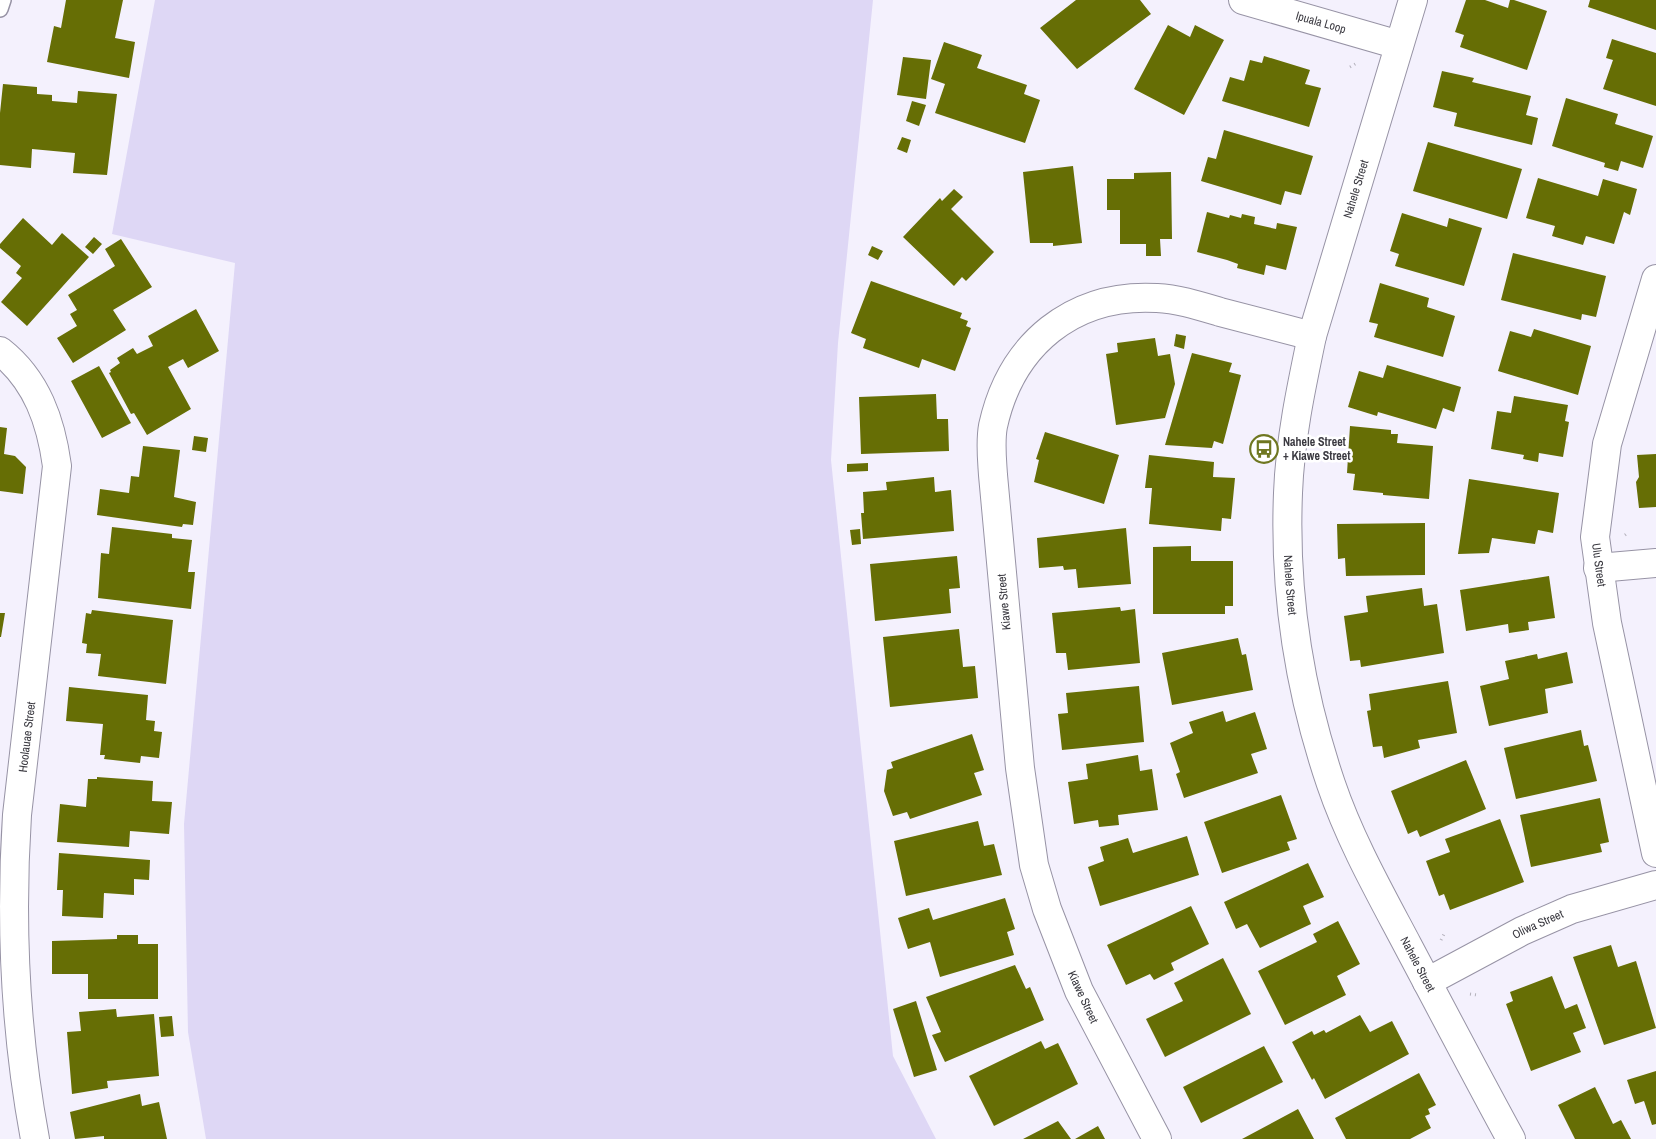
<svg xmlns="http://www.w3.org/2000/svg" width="1656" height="1139" font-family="'Archivo Narrow',sans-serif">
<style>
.green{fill:#ded7f5}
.building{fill:#666e05}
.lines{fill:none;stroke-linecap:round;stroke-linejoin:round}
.service-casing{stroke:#9793a5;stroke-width:18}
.minor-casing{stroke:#9793a5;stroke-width:30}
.tertiary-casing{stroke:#9793a5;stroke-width:30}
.path{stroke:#b3b1bb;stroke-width:3;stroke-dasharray:1 4;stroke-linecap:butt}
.service{stroke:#fff;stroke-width:15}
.minor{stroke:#fff;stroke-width:28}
.tertiary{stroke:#fff;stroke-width:28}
.labels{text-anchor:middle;stroke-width:5;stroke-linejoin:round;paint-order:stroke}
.street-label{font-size:12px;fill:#3b3a41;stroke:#fff}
.poi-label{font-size:12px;font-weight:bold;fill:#3b3a41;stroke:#fff;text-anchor:start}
</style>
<rect width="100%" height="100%" fill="#f4f1fd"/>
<path class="green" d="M155 0H873L838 343 831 460 893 1056 936 1139H206L188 1032 184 824 235 263 112 234Z"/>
<path class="building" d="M66 0H123L115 38 135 42 129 78 47 62 54 26 61 28Z
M1076 0H1140L1151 14 1077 69 1040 28Z
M1466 0H1485L1508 8 1510 0H1514L1547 11 1527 70 1460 47 1464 35 1455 32Z
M1590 0H1656V30L1588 7Z
M1168 25 1190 37 1195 25 1224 40 1184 115 1134 89Z
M1612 39 1656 53V106L1603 89 1613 60 1606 58Z
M944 42 982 55 977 68 1027 85 1024 94 1040 100 1025 143 935 113 945 84 931 79Z
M1264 56 1310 70 1305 84 1321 88 1309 127 1222 101 1230 77 1244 81 1250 60 1262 63Z
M903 57 931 60 926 99 897 95Z
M1442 71 1474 78 1472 82 1531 96 1526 115 1538 118 1532 145 1454 126 1457 113 1433 107Z
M3 84 37 87V94L52 95V101L77 103 78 91 117 94 107 175 73 173 75 153 32 149 31 168 0 165V113Z
M1566 98 1618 114 1615 124 1653 136 1643 168 1621 161 1618 171 1604 167 1605 163 1552 146Z
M912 101 926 105 919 126 906 121Z
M1224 130 1313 156 1301 195 1285 191 1281 205 1201 181 1208 157 1216 159Z
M902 137 911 140 907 153 897 149Z
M1428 142 1522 169 1507 219 1413 191Z
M1073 166 1082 243 1053 246V243H1030L1023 172Z
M1171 172 1172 239H1160L1161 256H1146V244H1120V210H1107V179H1134V173Z
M1538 178 1598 196 1603 179 1637 189 1630 215 1624 212 1614 244 1586 236 1583 245 1552 236 1555 226 1526 218Z
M954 189 963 197 951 209 994 252 966 281 962 277 954 286 903 237 940 198 942 201Z
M1207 212 1229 218 1230 215 1241 218 1242 214 1255 217 1254 224 1276 229 1277 223 1297 227 1286 270 1266 265 1264 275 1237 268 1238 264 1227 260 1197 252Z
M1402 213 1447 227 1449 218 1482 228 1464 286 1395 266 1399 254 1390 251Z
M23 218 52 245 62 233 89 257 27 326 1 302 22 278 16 273 21 266 0 248V244Z
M94 237 102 244 93 254 85 247Z
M121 239 152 287 113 310 126 330 73 363 57 338 77 326 70 314 77 310 68 295 115 266 105 249Z
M872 246 883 251 878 260 868 255Z
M1513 253 1606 276 1596 317 1582 314 1581 320 1501 300Z
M871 281 962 313 960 318 968 321 966 326 971 328 955 371 922 359 919 368 863 348 866 339 851 333Z
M1380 283 1429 298 1427 307 1455 316 1443 357 1374 337 1378 324 1369 322Z
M196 309 219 351 188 368 183 359 168 367 191 409 147 435 134 413 131 414 109 373 111 372 110 370 120 363 117 358 133 348 137 354 153 346 148 336Z
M1534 329 1591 346 1578 395 1498 371 1510 331 1531 337Z
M1176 334 1186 336 1184 349 1174 346Z
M1155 338 1158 356 1170 354 1175 384 1165 418 1116 425 1106 354 1118 352 1117 343Z
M1192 353 1232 363 1229 372 1241 375 1223 444 1214 441 1212 448 1165 445Z
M1387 365 1461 387 1454 412 1443 408 1436 429 1378 412 1377 416 1348 407 1359 371 1383 378Z
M99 366 131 423 102 438 71 381Z
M936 394 937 419H948L949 451 861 454 859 397Z
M1514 396 1568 405 1565 421 1569 422 1563 457 1539 453 1538 462 1523 459 1524 455 1491 449 1497 411 1511 413Z
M1350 426 1391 430V434H1398L1397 443 1433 446 1429 499 1383 495V493L1353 490 1355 474 1347 473Z
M0 427 7 428 4 454 15 456 26 467 23 494 0 491Z
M1045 432 1119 455 1104 504 1034 482 1039 460 1036 459Z
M194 436 208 438 206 452 192 450Z
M143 446 180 450 174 497 196 502 193 525 183 524 182 527 97 515 100 489 129 493 131 476 139 477Z
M1656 454V507L1639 508 1636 482 1639 477 1637 455Z
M1149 455 1214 462 1213 477 1235 478 1231 519 1222 518 1221 531 1149 524 1152 488H1145Z
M868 463V471L847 472V464Z
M934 477 935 492 951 490 954 531 863 539 861 513H864L863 492 887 490 886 482Z
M1469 479 1559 493 1553 533 1538 530 1535 544 1492 538 1489 553 1458 554Z
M1425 523V575L1346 576 1345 558 1338 559 1337 524Z
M112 527 172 534V538L192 540 188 572H195L191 609 98 598 101 553 109 554Z
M1126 528 1131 584 1078 588 1076 569 1064 570 1063 566 1039 568 1037 538Z
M860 529 861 544 852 545 850 530Z
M1191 546V561H1233V606H1225V614H1153V547Z
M957 556 960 588 949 589 951 613 875 621 870 564Z
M1549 576 1555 618 1528 622 1529 630 1509 633 1508 624 1466 631 1460 590Z
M1422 588 1424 606 1437 604 1444 653 1361 667 1360 660 1350 661 1344 616 1368 612 1366 596Z
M1120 607 1121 611 1135 609 1140 663 1068 670 1066 653H1056L1052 613Z
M92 610 173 620 166 684 98 676 101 654 86 653 87 644 82 643 86 613 91 614Z
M0 613H5L1 637H0Z
M959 629 963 667 975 666 978 698 890 707 883 637Z
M1238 638 1242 655 1246 654 1253 690 1172 705 1162 653Z
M1567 652 1573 683 1545 689 1548 713 1489 726 1480 686 1509 679 1505 661 1537 654 1538 659Z
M1448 681 1457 733 1418 740 1420 748 1384 758 1382 746 1373 747 1367 711 1371 710 1369 694Z
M1139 686 1144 742 1062 750 1058 714 1068 713 1066 693Z
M69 687 148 695 146 720 155 721 154 731 162 732 159 758 141 756 140 763 104 759 105 755H100L103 724 66 721Z
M1223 711 1226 722 1255 712 1267 749 1251 754 1258 773 1184 798 1176 774 1180 772 1170 743 1193 733 1189 722Z
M1581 730 1584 746 1588 745 1597 781 1516 799 1504 748Z
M972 734 984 770 974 773 982 795 910 819 907 812 893 816 884 791 887 770 893 768 891 762Z
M1138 755 1140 771 1152 769 1158 810 1118 815 1119 825 1099 827 1098 820 1074 824 1068 782 1088 779 1086 764Z
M1466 760 1486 809 1420 837 1417 830 1408 834 1391 791Z
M97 777 153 781 152 801 172 802 169 834 130 831 129 847 57 842 60 804 86 807 88 779H97Z
M1281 795 1297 839 1287 842 1290 850 1222 873 1204 822Z
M1600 798 1609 842 1600 844 1602 852 1531 867 1520 815Z
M1500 819 1524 882 1450 910 1444 894 1439 896 1426 861 1450 852 1445 839Z
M978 821 984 846 994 844 1002 875 906 896 894 841Z
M1187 836 1199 875 1100 906 1088 867 1104 861 1100 847 1128 838 1133 853Z
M59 853 150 860 149 880 134 879V895L104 893 103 918 62 916 63 890H57Z
M1308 863 1324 897 1303 906 1311 924 1260 948 1247 924 1236 929 1224 902Z
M1005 898 1015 929 1007 932 1014 955 940 977 930 942 908 949 898 918 929 908 933 920Z
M1191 906 1209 944 1171 963 1174 970 1154 980 1150 974 1126 985 1107 945Z
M1338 921 1360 964 1337 976 1346 995 1285 1025 1258 971 1317 942 1313 934Z
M117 935H138V944H158V999H88V974H52V941L117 939Z
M1611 945 1618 967 1636 961 1656 1028 1604 1045 1573 957Z
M1223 958 1251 1014 1165 1057 1146 1019 1183 1001 1174 983Z
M1015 965 1026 989 1030 987 1044 1020 945 1062 932 1035 941 1032 926 997Z
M1552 976 1565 1009 1577 1004 1586 1028 1573 1033 1581 1052 1531 1071 1506 1004 1513 1001 1510 992Z
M916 1001 937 1070 914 1077 893 1009Z
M116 1009 117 1017 154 1014 159 1076 107 1081 108 1088 72 1094 67 1032 81 1031 79 1012Z
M1360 1015 1370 1032 1392 1021 1409 1054 1325 1099 1314 1078 1312 1080 1292 1042 1312 1031 1314 1035 1324 1030 1326 1033Z
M172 1016 174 1036 161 1037 159 1017Z
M1041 1041 1045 1049 1058 1043 1078 1084 994 1126 969 1076Z
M1264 1046 1283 1082 1201 1123 1183 1087Z
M1656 1071V1124L1652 1125 1644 1101 1635 1104 1627 1080Z
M1419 1073 1436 1105 1428 1109 1430 1114 1425 1116 1431 1128 1410 1139H1346L1335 1118Z
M1595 1087 1613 1124 1621 1120 1631 1139H1575L1558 1105Z
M140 1094 142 1106 159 1102 167 1139H104V1136L75 1139 70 1112Z
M1298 1109 1314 1139H1242Z
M1058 1121 1071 1139H1023Z
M1098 1126 1105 1139H1075Z"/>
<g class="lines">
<defs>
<path id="service" d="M0 9 3 0"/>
<g id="minor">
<path id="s1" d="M1243 0 1399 45"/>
<path id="s2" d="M1656 279 1607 444 1595 537 1607 623 1656 853"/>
<path d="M0 351C37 380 51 422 57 466L17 815C10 924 15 1032 35 1139"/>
<path d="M1598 568 1656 563"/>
<path id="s3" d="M1427 982 1522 931 1572 909 1656 885"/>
<path d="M1157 1139 1079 991 1047 909 1034 865 1020 768 993 475C992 459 990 442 993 426 1011 344 1073 293 1157 298 1179 299 1200 306 1220 312 1251 320 1282 328 1312 336"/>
</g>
<g id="tertiary">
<path id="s4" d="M1413 0 1312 336C1301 388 1290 440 1288 493 1284 592 1299 690 1331 784 1350 840 1380 893 1408 946 1442 1010 1476 1075 1511 1139"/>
</g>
</defs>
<use href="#service" class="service-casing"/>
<use href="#minor" class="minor-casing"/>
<use href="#tertiary" class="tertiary-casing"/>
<path class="path" d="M1350 67 1357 63
M1625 535 1629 532
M1441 940 1444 934
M1470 994 1477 995"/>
<use href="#service" class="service"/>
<use href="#minor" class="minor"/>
<use href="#tertiary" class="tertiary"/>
</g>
<defs>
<symbol id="bus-ring" viewBox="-11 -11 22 22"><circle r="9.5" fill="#fff" stroke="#6f7721" stroke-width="1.5"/><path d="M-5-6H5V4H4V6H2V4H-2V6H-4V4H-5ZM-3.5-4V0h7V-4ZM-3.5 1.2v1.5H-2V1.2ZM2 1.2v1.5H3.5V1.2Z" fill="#6f7721"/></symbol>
</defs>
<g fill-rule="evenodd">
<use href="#bus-ring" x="1248" y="433" width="32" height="32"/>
</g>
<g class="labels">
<g class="street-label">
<text dy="4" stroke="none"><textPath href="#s1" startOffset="81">Ipuala Loop</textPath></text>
<text transform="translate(1356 189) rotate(-73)" y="4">Nahele Street</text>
<text dy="4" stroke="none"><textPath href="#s2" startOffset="294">Ulu Street</textPath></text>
<text dy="4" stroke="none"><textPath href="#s4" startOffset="602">Nahele Street</textPath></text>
<text transform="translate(1004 602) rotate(-95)" y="4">Kiawe Street</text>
<text transform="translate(27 737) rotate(-83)" y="4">Hoolauae Street</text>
<text dy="4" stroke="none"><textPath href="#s3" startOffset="125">Oliwa Street</textPath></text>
<text dy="4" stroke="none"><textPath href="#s4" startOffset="1006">Nahele Street</textPath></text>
<text transform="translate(1083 997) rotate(65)" y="4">Kiawe Street</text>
</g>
<g class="poi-label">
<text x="1283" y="446">Nahele Street<tspan x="1283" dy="14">+ Kiawe Street</tspan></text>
</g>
</g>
</svg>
